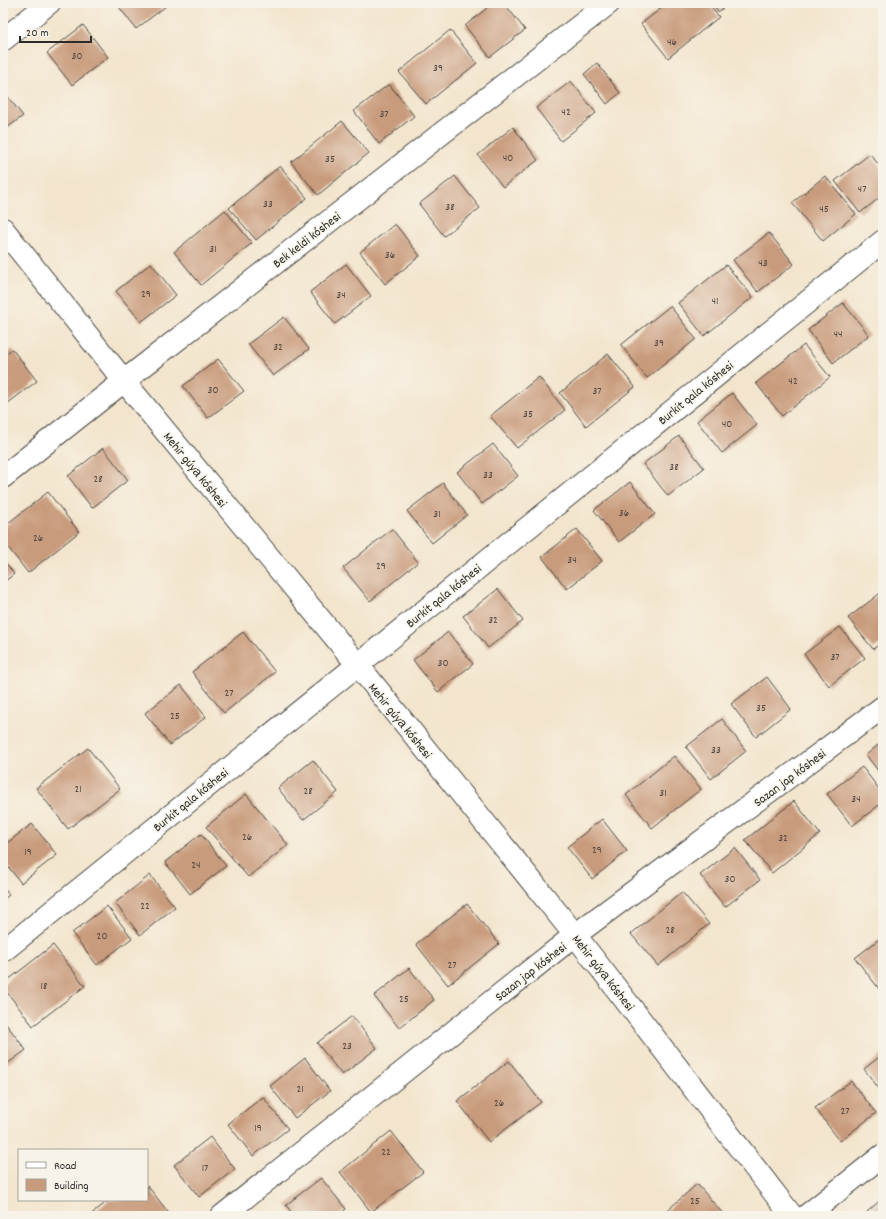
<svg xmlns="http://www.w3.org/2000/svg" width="886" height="1219" font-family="Dekko,sans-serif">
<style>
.building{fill:#c99b7d}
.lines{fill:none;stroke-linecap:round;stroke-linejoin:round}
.minor-casing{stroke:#494743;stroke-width:24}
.minor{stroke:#fff;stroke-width:22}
.labels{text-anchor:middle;stroke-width:3;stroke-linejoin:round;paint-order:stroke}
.number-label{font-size:11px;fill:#524740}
.street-label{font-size:13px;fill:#2b2b2b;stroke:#f7f3e8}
</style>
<rect width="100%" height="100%" fill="#f7f3e8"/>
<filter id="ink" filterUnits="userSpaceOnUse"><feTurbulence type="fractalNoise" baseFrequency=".025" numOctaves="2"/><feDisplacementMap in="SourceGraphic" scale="8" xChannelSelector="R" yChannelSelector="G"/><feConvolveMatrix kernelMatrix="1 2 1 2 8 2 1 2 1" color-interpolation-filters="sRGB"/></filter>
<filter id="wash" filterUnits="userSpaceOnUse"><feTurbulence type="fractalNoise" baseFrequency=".012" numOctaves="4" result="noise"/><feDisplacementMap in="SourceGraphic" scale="16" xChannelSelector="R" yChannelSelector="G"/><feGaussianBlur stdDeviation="0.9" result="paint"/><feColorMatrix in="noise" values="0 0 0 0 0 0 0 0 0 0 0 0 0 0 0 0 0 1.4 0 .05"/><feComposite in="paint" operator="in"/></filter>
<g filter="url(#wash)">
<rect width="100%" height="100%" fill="#f3e5cd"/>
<g id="blocks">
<path class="building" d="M116 3H170L136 29Z
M493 3H504L525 30 490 57 465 26Z
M545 3H554L549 7Z
M668 3H708L719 17 668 58 641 24Z
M712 3H729L718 12Z
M83 25 108 57 72 85 47 53Z
M450 30 477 63 426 104 399 72Z
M597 63 620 93 607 104 584 74Z
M571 81 596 113 561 141 536 108Z
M389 84 414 116 379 144 354 111Z
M3 91 23 116 3 131Z
M342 121 369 153 318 195 291 162Z
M513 127 538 160 503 187 478 155Z
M870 154 883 170V195L860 213 835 181Z
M280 166 307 198 256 240 229 208Z
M455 176 480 208 444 236 419 204Z
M825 176 856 214 823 241 792 203Z
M225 210 252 243 201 285 174 252Z
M395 224 420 256 385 284 360 252Z
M769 233 794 264 758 292 733 260Z
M151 263 176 295 141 322 116 291Z
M346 264 371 296 335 324 310 292Z
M726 265 753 297 704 336 678 303Z
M843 303 869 335 833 363 808 330Z
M670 306 696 339 647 378 621 345Z
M284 317 309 349 273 376 248 344Z
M804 345 830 377 782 416 756 383Z
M12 349 37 381 3 407V356Z
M608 354 635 387 586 426 560 393Z
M218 359 244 391 208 418 183 386Z
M539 377 565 410 517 448 490 416Z
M732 393 757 425 722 453 697 421Z
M679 436 704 468 668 496 643 464Z
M493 444 518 476 482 504 457 472Z
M103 448 128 480 92 508 68 476Z
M630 482 655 514 619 542 594 510Z
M443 483 467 515 432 543 407 511Z
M48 492 79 532 28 573 3 541V527Z
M392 529 418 562 370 601 343 568Z
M577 529 602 561 567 589 542 557Z
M3 559 14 574 3 583Z
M498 589 523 621 488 648 463 616Z
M883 591V642L873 649 848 618Z
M840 627 865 658 829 686 804 654Z
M243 632 275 672 224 713 192 672Z
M448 632 473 664 438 692 413 660Z
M767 677 791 709 756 737 731 704Z
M181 685 206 717 170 745 145 713Z
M722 719 746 751 711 779 686 747Z
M883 741V777L866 755Z
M88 748 120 789 68 829 36 788Z
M674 756 701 789 652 828 626 795Z
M313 760 338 792 303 820 278 788Z
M862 767 883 794V802L852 826 827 794Z
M246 794 288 845 248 877 206 827Z
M794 801 820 834 772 873 745 840Z
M602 819 627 851 592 879 567 847Z
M32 824 57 855 21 883 3 860V846Z
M201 834 226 866 190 894 165 862Z
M735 848 760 880 725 907 700 875Z
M150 875 175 907 140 935 115 903Z
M3 887 9 895 3 900Z
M682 892 709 924 658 966 631 934Z
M467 904 499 944 448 985 416 944Z
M107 906 132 938 97 965 72 933Z
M883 936V988L880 990 855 958Z
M53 945 85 986 33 1026 3 987V984Z
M409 968 434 1000 399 1028 374 996Z
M352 1016 377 1048 342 1075 317 1043Z
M3 1020 26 1050 3 1067Z
M883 1054V1094L864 1069Z
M305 1058 330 1091 295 1118 270 1086Z
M509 1061 541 1102 489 1142 457 1101Z
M851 1081 876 1113 840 1141 815 1108Z
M263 1097 288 1129 253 1156 228 1124Z
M391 1131 423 1172 371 1212 340 1172Z
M210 1137 235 1169 199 1197 174 1165Z
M321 1178 346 1209 338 1216H294L286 1205Z
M697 1184 725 1216H661Z
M147 1185 171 1216H89L109 1200H147Z
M883 1198V1216H871L867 1212Z"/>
</g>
</g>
<g filter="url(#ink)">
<use href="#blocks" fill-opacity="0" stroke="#494743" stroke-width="1"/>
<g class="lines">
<defs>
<path id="minor" d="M3 40 49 3
M3 229 124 381 357 664 575 935 792 1216
M3 477 124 381 609 3
M3 951 883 241
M222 1216 575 935 883 707
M806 1216 883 1155"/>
</defs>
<use href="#minor" class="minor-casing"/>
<use href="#minor" class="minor"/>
</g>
</g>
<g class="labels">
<g class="number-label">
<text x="672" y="45">46</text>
<text x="77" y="59">30</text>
<text x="438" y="71">39</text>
<text x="566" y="115">42</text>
<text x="384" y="117">37</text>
<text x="508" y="161">40</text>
<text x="330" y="162">35</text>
<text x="862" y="192">47</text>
<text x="268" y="207">33</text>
<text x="450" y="210">38</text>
<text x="824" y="212">45</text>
<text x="213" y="252">31</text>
<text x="390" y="258">36</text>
<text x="763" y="266">43</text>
<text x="146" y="297">29</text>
<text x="341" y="298">34</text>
<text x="715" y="304">41</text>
<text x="838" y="337">44</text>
<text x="659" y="346">39</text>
<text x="278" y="350">32</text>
<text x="793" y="384">42</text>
<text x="213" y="393">30</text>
<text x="597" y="394">37</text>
<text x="528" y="417">35</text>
<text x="727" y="427">40</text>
<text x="674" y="470">38</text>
<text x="488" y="478">33</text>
<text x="98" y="482">28</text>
<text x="624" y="516">36</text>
<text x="437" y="517">31</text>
<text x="38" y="541">26</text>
<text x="572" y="563">34</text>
<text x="381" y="569">29</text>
<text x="493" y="623">32</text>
<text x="835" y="660">37</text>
<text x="443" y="666">30</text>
<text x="229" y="696">27</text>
<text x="761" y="711">35</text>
<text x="175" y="719">25</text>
<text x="716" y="753">33</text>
<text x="78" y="792">21</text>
<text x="308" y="794">28</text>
<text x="663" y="796">31</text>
<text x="856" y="802">34</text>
<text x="247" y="840">26</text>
<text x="783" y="841">32</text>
<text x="597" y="853">29</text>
<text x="28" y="855">19</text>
<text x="196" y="868">24</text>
<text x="730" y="882">30</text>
<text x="145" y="909">22</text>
<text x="670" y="933">28</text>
<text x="102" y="939">20</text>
<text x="452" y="968">27</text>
<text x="44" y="989">18</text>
<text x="404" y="1002">25</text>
<text x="347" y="1049">23</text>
<text x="300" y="1092">21</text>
<text x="499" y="1106">26</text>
<text x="845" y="1114">27</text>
<text x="258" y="1131">19</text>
<text x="386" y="1155">22</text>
<text x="205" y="1171">17</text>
<text x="695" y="1204">25</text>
</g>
<g class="street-label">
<text transform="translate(306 239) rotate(-38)" y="5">Bek keldi kóshesi</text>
<text transform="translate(695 392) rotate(-39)" y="5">Burkit qala kóshesi</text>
<text transform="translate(196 469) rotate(51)" y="5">Mehir gúyа kóshesi</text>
<text transform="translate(443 595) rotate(-39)" y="5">Burkit qala kóshesi</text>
<text transform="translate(401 720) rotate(51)" y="5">Mehir gúyа kóshesi</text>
<text transform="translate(789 777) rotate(-37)" y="5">Sazan jap kóshesi</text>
<text transform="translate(190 799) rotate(-39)" y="5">Burkit qala kóshesi</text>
<text transform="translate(530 971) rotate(-38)" y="5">Sazan jap kóshesi</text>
<text transform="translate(604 972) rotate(52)" y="5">Mehir gúyа kóshesi</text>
</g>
</g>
<rect width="886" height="1219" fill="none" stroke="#f7f3e8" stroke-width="16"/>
<rect x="18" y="1149" width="130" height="52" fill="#f7f3e8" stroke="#a5a39c"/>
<rect x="26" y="1162" width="20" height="6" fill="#ffffff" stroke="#a5a39c"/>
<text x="54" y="1169" font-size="12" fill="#2b2b2b">Road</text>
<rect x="26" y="1179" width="20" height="12" fill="#c99b7d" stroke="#a5a39c"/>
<text x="54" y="1189" font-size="12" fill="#2b2b2b">Building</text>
<path d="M20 36v6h71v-6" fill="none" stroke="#2b2b2b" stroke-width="2"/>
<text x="26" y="36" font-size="12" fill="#2b2b2b" stroke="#f7f3e8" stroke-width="3" paint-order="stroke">20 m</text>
</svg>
